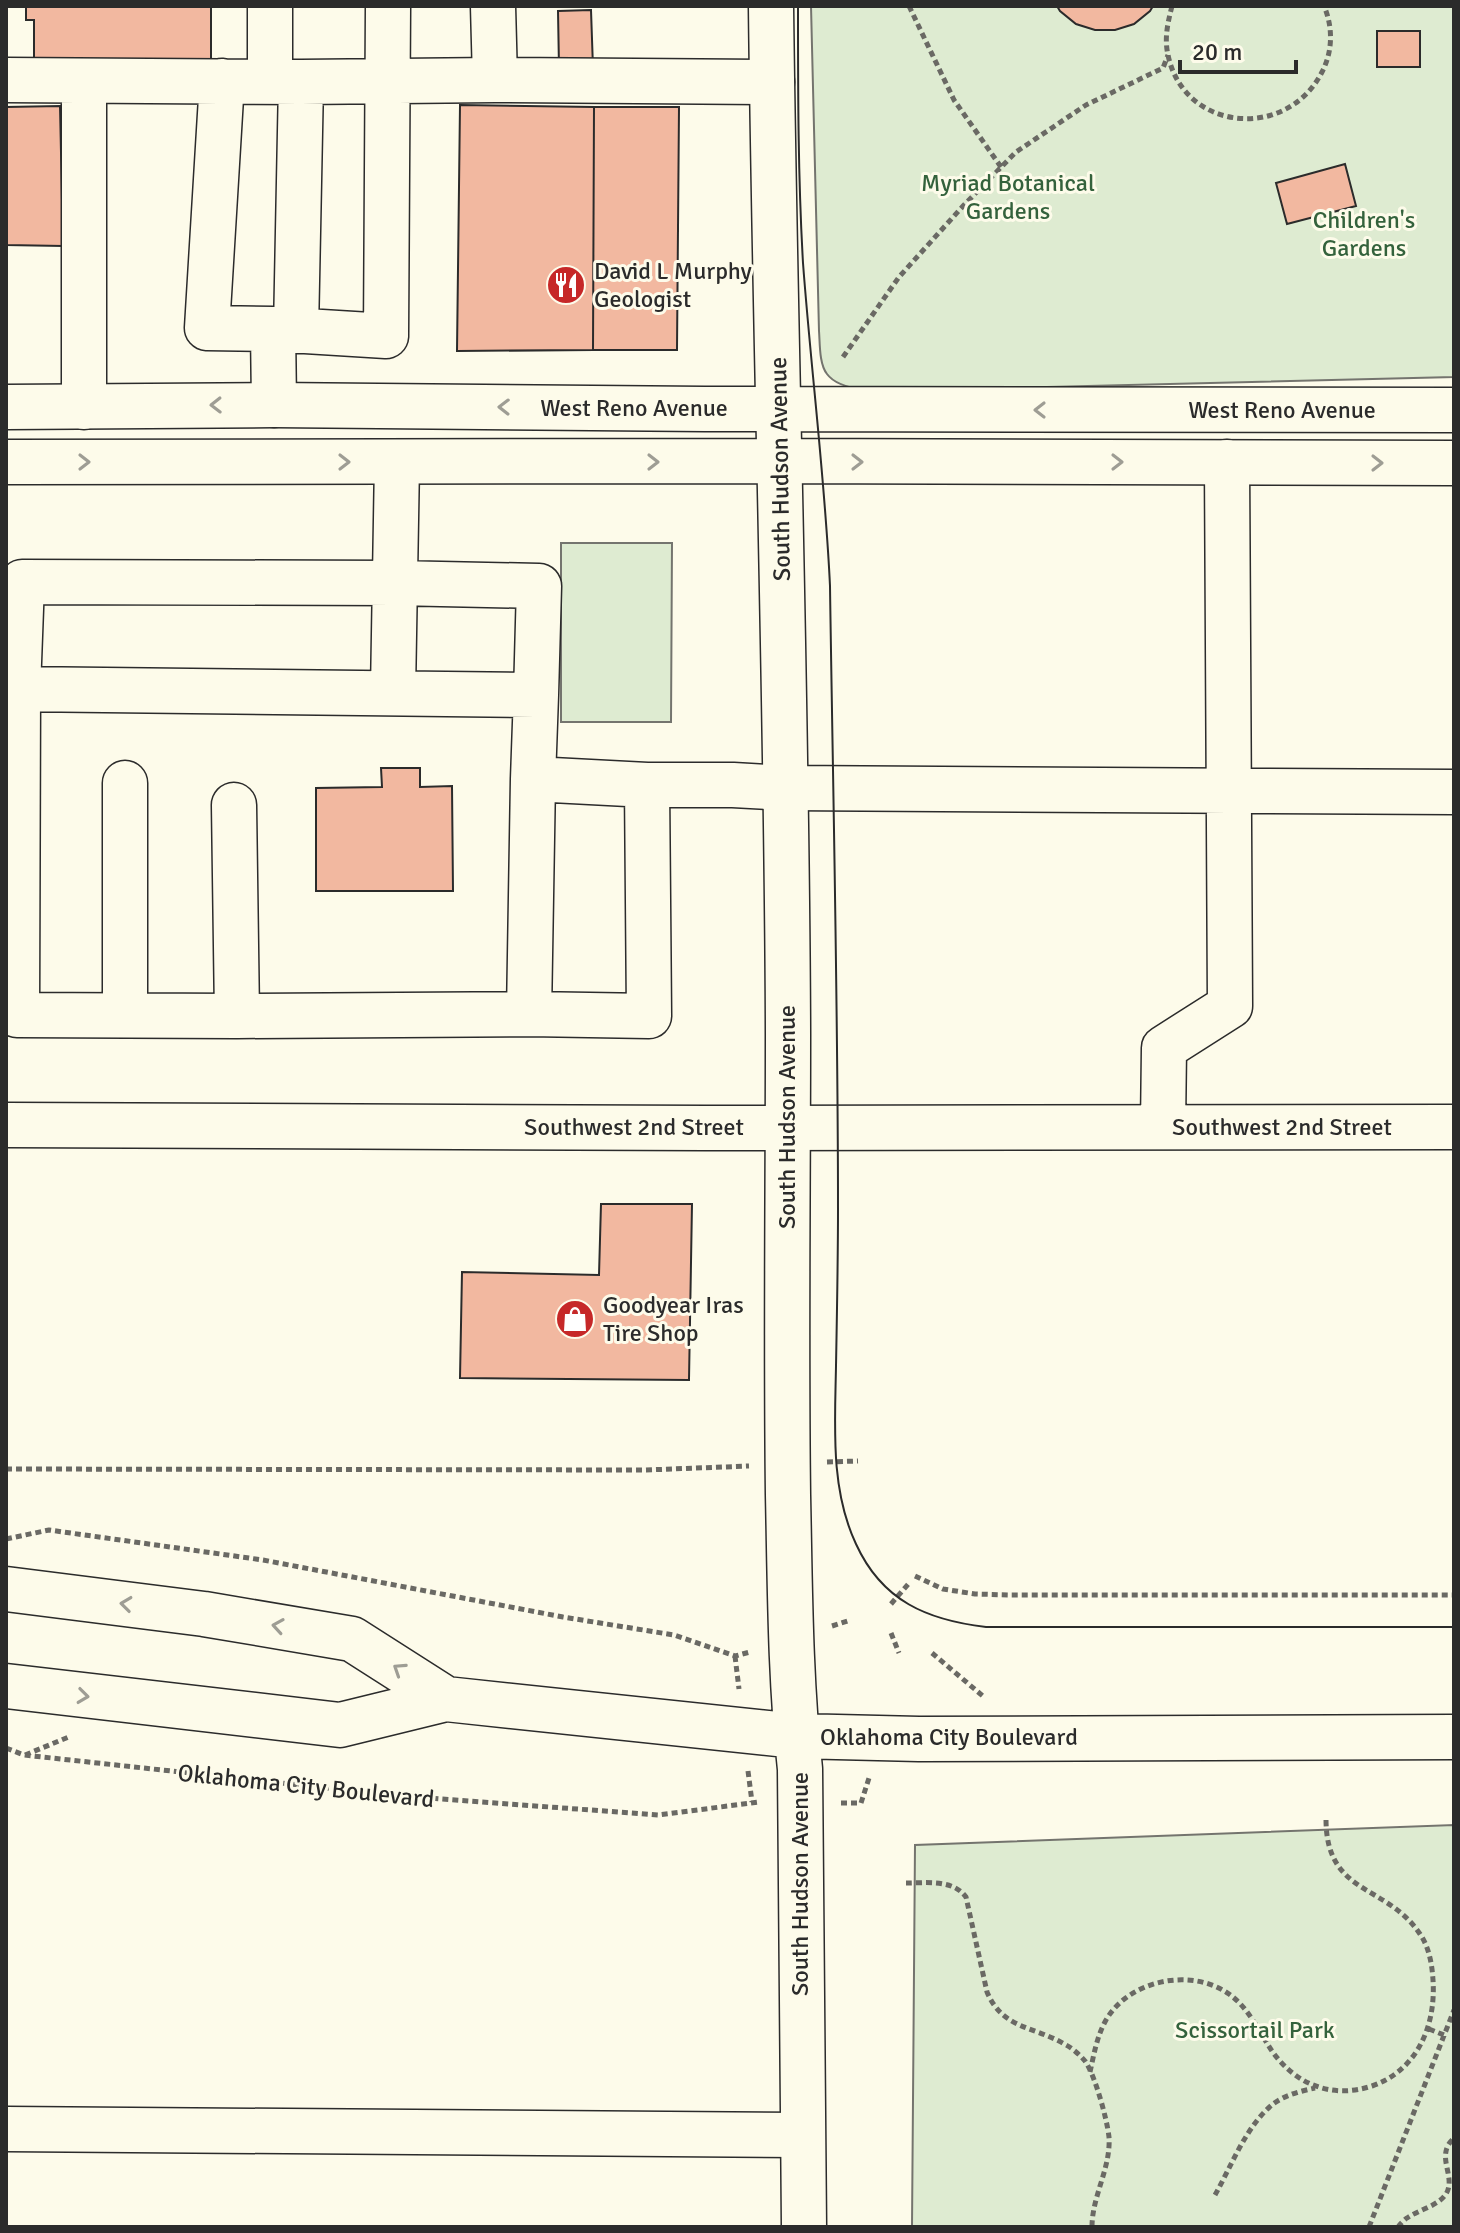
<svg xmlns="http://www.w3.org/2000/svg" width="1460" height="2233" font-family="Signika,sans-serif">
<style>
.green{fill:#deebd1;stroke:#74746e;stroke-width:2}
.building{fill:#f2b8a0;stroke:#2b2b2b;stroke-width:2}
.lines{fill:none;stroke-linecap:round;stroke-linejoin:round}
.minor-casing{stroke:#2b2b2b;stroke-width:47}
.major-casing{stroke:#2b2b2b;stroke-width:47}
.path{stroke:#6a6964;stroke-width:5;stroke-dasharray:6 4;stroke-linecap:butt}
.minor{stroke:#fdfbea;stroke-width:44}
.major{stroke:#fdfbea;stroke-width:44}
.tram{stroke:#2b2b2b;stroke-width:2}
.oneway{stroke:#9e9d94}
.labels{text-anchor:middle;stroke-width:6;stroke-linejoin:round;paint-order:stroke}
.park-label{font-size:24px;fill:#34623c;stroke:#fdfbea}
.poi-label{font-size:24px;fill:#2b2b2b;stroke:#fdfbea;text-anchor:start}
.street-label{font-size:24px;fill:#2b2b2b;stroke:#fdfbea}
</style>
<rect width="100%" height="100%" fill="#fdfbea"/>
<path class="green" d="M811 6H1454V377L924 390C899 390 843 396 827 374 819 364 820 343 819 331Z
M561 543H672L671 722H561Z
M1454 1825V2227H912L915 1845Z"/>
<path class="building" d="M26 6H211V64H34V20H26Z
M1057 6H1153L1150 11 1134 24 1115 30H1095L1076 24 1060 11Z
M591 10 593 68H559L558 11Z
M1377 31H1420V67H1377Z
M460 105 594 107 593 350 457 351Z
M60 106 63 246 6 245V107Z
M594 107H679L677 350H593Z
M1345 164 1356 206 1287 224 1276 183Z
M381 768H420V787L452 786 453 891H316V788L382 787Z
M601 1204H692L689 1380 460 1378 462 1272 599 1275Z"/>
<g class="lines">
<defs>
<path id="minor" d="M493 6 495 80
M6 80 301 82 495 80 772 82
M222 81 207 328 273 329 386 336 388 6
M270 81V6
M273 329 274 405
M296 331 301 82
M84 407V81
M18 689 536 695 533 779 647 785H733L786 788 1454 792
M393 692 397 462
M536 695 539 586 395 583 22 582 18 689 17 1015 237 1016 529 1014 649 1016 647 785
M125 783V1015
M234 805 237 1016
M529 1014 533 779
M6 1125 706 1128 1454 1127
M1163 1127 1164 1048 1230 1006 1227 462
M6 2129 802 2135"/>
<path id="major" d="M771 6C775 349 787 691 788 1034 788 1187 786 1341 788 1495 790 1586 790 1678 800 1769L804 2227
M6 407 274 405 705 409 1454 410
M6 462 779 461 1454 463
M6 1589 204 1614 352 1639 446 1699
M6 1686 340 1725 446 1699 796 1736 919 1739 1454 1737"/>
</defs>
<use href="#minor" class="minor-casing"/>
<use href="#major" class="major-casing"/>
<path class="path" d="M909 6 954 100 1001 167
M1172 6C1168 22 1164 38 1168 55 1184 132 1287 141 1322 72 1333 51 1333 27 1324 6
M843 357 899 277 964 205 1016 152 1086 105 1163 68 1168 55
M827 1462 858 1461
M6 1469 646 1470 749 1466
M6 1539 49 1530 263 1560 563 1617 674 1635 735 1656 750 1652
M915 1576 943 1589 975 1594 1011 1595H1454
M891 1604 910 1582
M832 1626 851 1620
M891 1633 899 1653
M932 1653 984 1697
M735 1656 739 1689
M6 1748 24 1755 401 1796 658 1815 759 1802
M25 1755 71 1736
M748 1771 752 1802
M841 1803H861L869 1778
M906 1883C926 1883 953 1879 966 1897L987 1992C1003 2030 1035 2026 1066 2045 1072 2048 1080 2055 1085 2061 1095 2075 1107 2119 1109 2137 1111 2168 1092 2196 1092 2227
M1429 2029 1444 2035
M1090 2072C1094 2054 1097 2036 1106 2020 1129 1980 1191 1967 1229 1994 1249 2008 1259 2032 1272 2051 1296 2085 1332 2099 1372 2086 1418 2070 1436 2025 1433 1980 1432 1964 1429 1947 1420 1934 1386 1883 1326 1896 1326 1819
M1215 2195C1232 2165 1246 2126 1273 2104 1285 2095 1301 2091 1315 2088
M1369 2227 1454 2010
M1398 2227C1398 2226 1406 2218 1407 2218 1418 2210 1438 2206 1446 2194 1457 2176 1434 2156 1454 2138"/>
<use href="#minor" class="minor"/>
<use href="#major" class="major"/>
<path class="tram" d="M798 6C798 92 798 177 803 263 811 370 825 478 830 586 833 793 838 1001 838 1208 838 1261 837 1313 836 1366 835 1425 830 1489 856 1544 882 1601 927 1620 986 1627H1454"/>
</g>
<defs><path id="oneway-chevron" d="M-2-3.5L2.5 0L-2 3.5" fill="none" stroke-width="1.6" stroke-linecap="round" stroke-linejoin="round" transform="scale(2)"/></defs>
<g class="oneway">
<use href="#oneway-chevron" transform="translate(216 405) rotate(179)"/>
<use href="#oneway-chevron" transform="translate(504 407) rotate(-179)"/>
<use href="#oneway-chevron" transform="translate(1040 410) rotate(-180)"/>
<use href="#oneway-chevron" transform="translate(84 462)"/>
<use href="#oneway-chevron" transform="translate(344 462)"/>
<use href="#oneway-chevron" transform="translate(653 462)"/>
<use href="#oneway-chevron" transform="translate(857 462)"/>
<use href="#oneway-chevron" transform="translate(1117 462)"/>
<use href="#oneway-chevron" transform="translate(1377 463)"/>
<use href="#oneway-chevron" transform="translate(126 1604) rotate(-173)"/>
<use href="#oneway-chevron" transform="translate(278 1626) rotate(-171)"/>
<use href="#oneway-chevron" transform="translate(399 1669) rotate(-147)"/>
<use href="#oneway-chevron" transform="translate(83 1696) rotate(7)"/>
</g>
<defs>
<symbol id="restaurant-disc" viewBox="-11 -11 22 22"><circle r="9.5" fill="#c62828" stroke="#fdfbea"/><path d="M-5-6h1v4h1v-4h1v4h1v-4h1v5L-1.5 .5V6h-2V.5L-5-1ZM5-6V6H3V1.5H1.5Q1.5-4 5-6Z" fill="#fff"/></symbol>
<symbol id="shop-disc" viewBox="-11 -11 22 22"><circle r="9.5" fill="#c62828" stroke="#fdfbea"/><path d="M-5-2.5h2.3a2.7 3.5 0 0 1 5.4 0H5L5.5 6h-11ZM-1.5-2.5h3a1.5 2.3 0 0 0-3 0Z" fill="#fff"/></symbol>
</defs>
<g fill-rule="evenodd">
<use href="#restaurant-disc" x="544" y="263" width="44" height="44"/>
<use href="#shop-disc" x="553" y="1297" width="44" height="44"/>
</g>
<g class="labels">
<g class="park-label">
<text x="1008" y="191">Myriad Botanical<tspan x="1008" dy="28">Gardens</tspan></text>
<text x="1364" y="228">Children's<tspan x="1364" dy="28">Gardens</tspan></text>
<text x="1255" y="2038">Scissortail Park</text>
</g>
<g class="poi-label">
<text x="594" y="279">David L Murphy<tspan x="594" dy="28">Geologist</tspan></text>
<text x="603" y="1313">Goodyear Iras<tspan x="603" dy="28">Tire Shop</tspan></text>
</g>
<g class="street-label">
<text x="634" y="416">West Reno Avenue</text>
<text x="1282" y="418">West Reno Avenue</text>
<text transform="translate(780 469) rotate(-91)" y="8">South Hudson Avenue</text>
<text transform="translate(787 1117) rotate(-90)" y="8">South Hudson Avenue</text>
<text x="634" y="1135">Southwest 2nd Street</text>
<text x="1282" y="1135">Southwest 2nd Street</text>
<text x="949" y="1745">Oklahoma City Boulevard</text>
<text transform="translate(306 1786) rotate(6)" y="8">Oklahoma City Boulevard</text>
<text transform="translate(800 1884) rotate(-90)" y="8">South Hudson Avenue</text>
</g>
</g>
<rect width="1460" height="2233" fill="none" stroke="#2b2b2b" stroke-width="16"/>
<path d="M1180 60v12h116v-12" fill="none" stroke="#2b2b2b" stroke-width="4"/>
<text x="1192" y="60" font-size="24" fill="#2b2b2b" stroke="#fdfbea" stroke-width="6" paint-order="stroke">20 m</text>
</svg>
